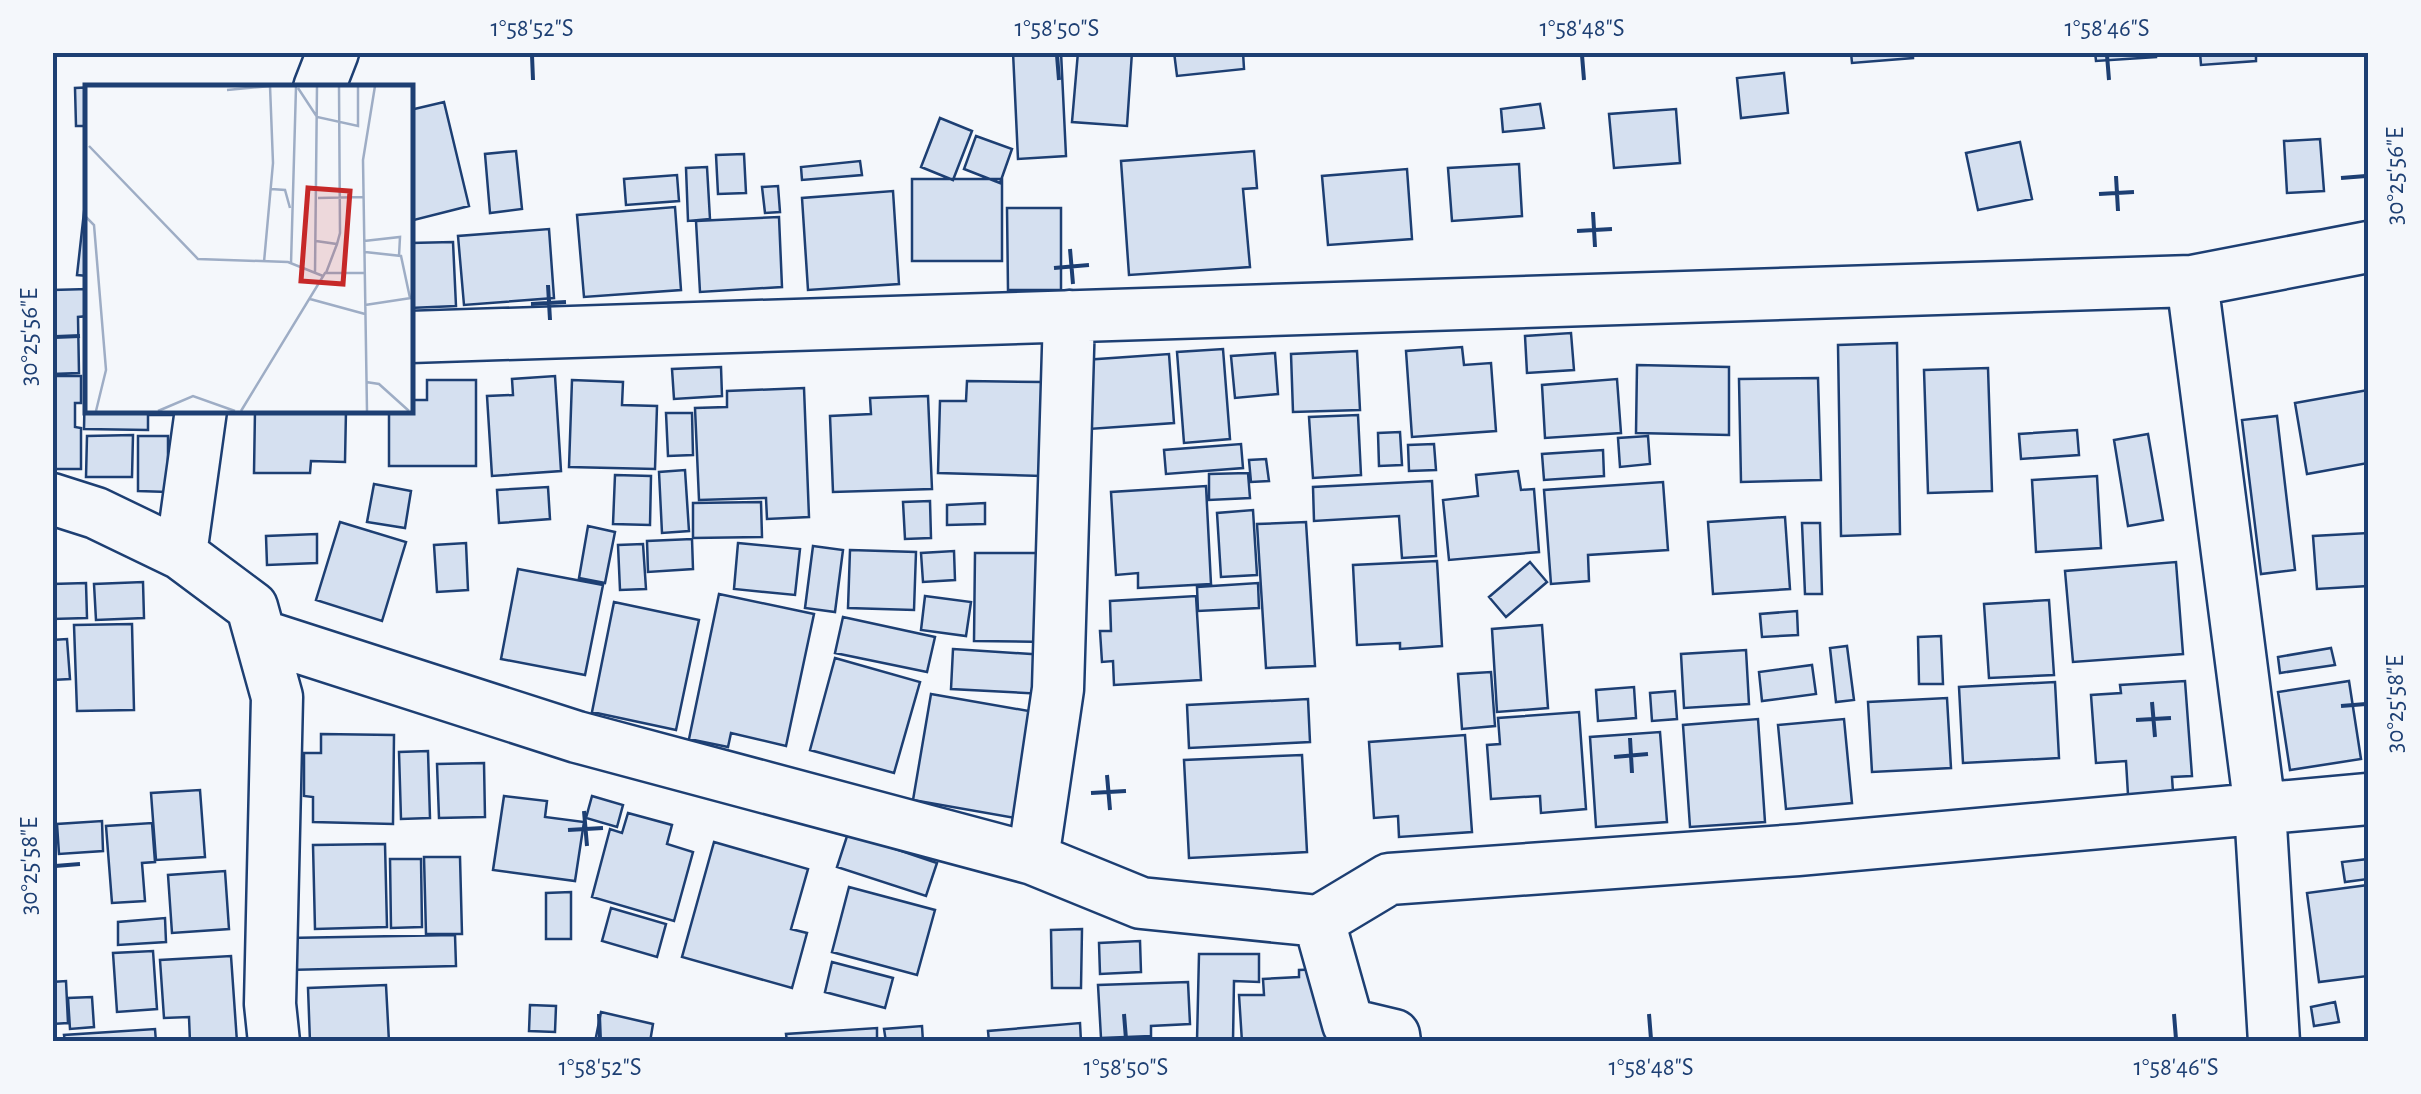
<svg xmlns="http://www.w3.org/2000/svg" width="2421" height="1094" font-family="'Alegreya Sans',sans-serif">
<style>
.building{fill:#d5e0f0;stroke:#1d3f73;stroke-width:2.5}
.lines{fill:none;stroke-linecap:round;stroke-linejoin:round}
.street-casing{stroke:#1d3f73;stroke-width:55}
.street{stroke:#f4f7fb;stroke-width:50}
.ticks{fill:none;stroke:#1d3f73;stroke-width:4}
.inset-road{fill:none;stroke:#9eadc5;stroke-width:2.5}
.view{fill:#c62828;fill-opacity:0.15;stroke:#c62828;stroke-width:5}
.inset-edge{fill:none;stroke:#1d3f73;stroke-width:5}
.neatline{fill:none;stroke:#1d3f73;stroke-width:4}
.ticks-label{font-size:25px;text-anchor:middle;fill:#1d3f73}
</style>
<rect width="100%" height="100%" fill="#f4f7fb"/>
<path class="building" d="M1013 52H1061L1066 156 1018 159Z
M1078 52H1132L1127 126 1072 122Z
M1174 52H1243L1244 69 1177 76Z
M1851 52H1913V58L1852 63Z
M2095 52H2156V57L2096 61Z
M2200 52H2256V61L2201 65Z
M1784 73 1788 113 1741 118 1737 78Z
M96 87 88 88V126H76L75 88Z
M444 102 469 206 410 221V110Z
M1540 104 1544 128 1503 132 1501 109Z
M1676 109 1680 163 1614 168 1609 114Z
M940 118 972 131 953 180 921 167Z
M976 136 1012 149 1000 183 964 169Z
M2320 139 2324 191 2287 193 2284 141Z
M2020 142 2032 199 1978 210 1966 153Z
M516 151 522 209 490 213 485 154Z
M1254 151 1257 188 1243 189 1250 267 1129 275 1121 161Z
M744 154 746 193 718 194 716 155Z
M860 161 862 175 802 180 801 167Z
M1519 164 1522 216 1452 221 1448 168Z
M707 167 710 219 688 221 686 168Z
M1407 169 1412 239 1328 245 1322 176Z
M677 175 679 201 626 205 624 179Z
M912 179H1002V261H912Z
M778 186 780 212 765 213 762 187Z
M893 191 899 284 808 290 802 198Z
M85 203H88V276L77 275Z
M675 207 681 290 584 297 577 215Z
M1007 208H1061V290H1008Z
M779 217 782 287 700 292 696 221Z
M549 229 554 298 464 305 458 236Z
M453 242 456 306 410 308V243Z
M88 289V316L78 317 79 373 52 374V290Z
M1571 333 1574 370 1527 373 1525 336Z
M1897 343 1900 534 1841 536 1838 345Z
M1462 347 1464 365 1491 363 1496 431 1412 437 1406 351Z
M1223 349 1230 439 1184 443 1177 352Z
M1357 351 1360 410 1293 412 1291 354Z
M1275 353 1278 394 1235 398 1231 356Z
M1169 354 1174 423 1089 429 1084 360Z
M1637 365 1729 367V435L1636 433Z
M721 367 722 396 674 399 672 369Z
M1988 368 1992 491 1928 493 1924 370Z
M52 376H81V403H75V427L81 428V469H52Z
M555 376 561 471 492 476 487 396 513 395 512 379Z
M1818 378 1821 480 1741 482 1739 379Z
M1617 379 1621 433 1545 438 1542 385Z
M85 380H88V410H175V415H148V430L84 429Z
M427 380H476V466H389V410H410V400H427Z
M572 380 623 382 622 405 657 406 655 469 569 467Z
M967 381 1044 382 1042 476 938 473 940 401H966Z
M804 388 809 517 767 519 766 498 699 500 695 408 727 407V391Z
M2368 390V463L2307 474 2295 403Z
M928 396 932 489 833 492 830 416 871 414 870 398Z
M255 410H346L345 462 311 461 310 473H254Z
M666 413H692L693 455 668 456Z
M1358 415 1361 475 1313 478 1309 417Z
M2277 416 2295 570 2261 574 2242 420Z
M2077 430 2079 455 2021 459 2019 434Z
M1400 432 1402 465 1379 466 1378 433Z
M2148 434 2163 520 2128 526 2114 440Z
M133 435 132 477H86L87 436Z
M138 436H168V492L138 491Z
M1648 436 1650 464 1620 467 1618 438Z
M1241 444 1243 468 1166 474 1164 450Z
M1434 444 1436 470 1409 471 1408 445Z
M1603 450 1604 476 1544 480 1542 454Z
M1266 459 1269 481 1251 482 1249 460Z
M685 470 689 531 662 533 659 472Z
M1518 471 1521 490 1534 489 1539 552 1449 560 1443 500 1478 496 1476 475Z
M1248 473 1250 498 1209 500V474Z
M615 475 651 476 650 525 613 524Z
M2097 476 2101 548 2036 552 2032 480Z
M1432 481 1436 556 1402 558 1399 516 1314 521 1313 487Z
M1663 482 1668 550 1588 555 1589 581 1551 584 1544 490Z
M374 484 411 491 405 528 367 522Z
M1206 486 1211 584 1138 588V573L1116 575 1111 492Z
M548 487 550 519 499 523 497 490Z
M930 501 931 538 905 539 903 502Z
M761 502 762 537 693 538V503Z
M985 503V524L947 525V505Z
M1253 510 1257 575 1221 577 1217 513Z
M1785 517 1790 589 1713 594 1708 522Z
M340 522 406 542 382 621 316 600Z
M1306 522 1315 666 1266 668 1257 524Z
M1802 523H1820L1822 594H1805Z
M588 526 615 532 605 583 579 578Z
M2368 533V586L2317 589 2313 536Z
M317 534V563L267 565 266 536Z
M692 539 693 569 648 572 647 541Z
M466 543 468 590 437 592 434 545Z
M738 543 800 549 795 595 734 589Z
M643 544 646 589 620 590 618 545Z
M813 546 843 550 835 612 805 608Z
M850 550 916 552 914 610 848 608Z
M954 551 955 580 923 582 921 553Z
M975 553H1050L1048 642 974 641Z
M1437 561 1442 646 1400 649V643L1357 645 1353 565Z
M1530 562 1547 582 1506 617 1489 597Z
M2176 562 2183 654 2073 662 2065 571Z
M518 569 603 585 585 675 501 659Z
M143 582 144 618 96 620 94 584Z
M86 583 87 618 52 619V584Z
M1258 583 1259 608 1198 611 1197 587Z
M719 594 814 614 786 746 731 733 728 747 689 739Z
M925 596 971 602 966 636 921 630Z
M1196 596 1201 680 1114 685 1113 661 1102 662 1100 631H1111L1110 601Z
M2049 600 2054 675 1989 678 1984 604Z
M614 602 699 620 676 730 592 712Z
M1797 611 1798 635 1762 637 1760 614Z
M843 617 935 637 927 672 835 653Z
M132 624 134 710 77 711 74 625Z
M1542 625 1548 708 1497 712 1492 629Z
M1941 636 1943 684H1919L1918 637Z
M67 639 70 679 52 680V640Z
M1847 646 1854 700 1836 702 1830 648Z
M2331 648 2335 665 2280 673 2278 657Z
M953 649 1046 655 1044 694 951 689Z
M1746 650 1749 704 1684 708 1681 654Z
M835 658 920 682 894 773 810 750Z
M1812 665 1816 694 1762 701 1759 672Z
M1491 672 1495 726 1462 729 1458 674Z
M2185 681 2192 776 2172 777 2173 792 2128 795 2126 761 2096 763 2091 695 2121 693 2120 685Z
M2349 681 2361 759 2290 770 2278 692Z
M2055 682 2059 758 1963 763 1959 687Z
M1634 687 1636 718 1598 721 1596 690Z
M1675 691 1677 719 1652 721 1650 693Z
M931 694 1040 713 1021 819 913 800Z
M1947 698 1951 768 1872 772 1868 702Z
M1308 699 1310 742 1189 748 1187 705Z
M1579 712 1586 809 1541 813 1540 796 1491 799 1487 745 1500 744 1498 718Z
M1758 719 1765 822 1690 827 1683 725Z
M1844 719 1852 803 1786 809 1778 725Z
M1660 732 1667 822 1596 827 1590 737Z
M321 734 394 735 393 824 313 822V797L304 796V753H321Z
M1465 735 1472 832 1399 837 1398 816 1374 818 1369 742Z
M428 751 430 818 401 819 399 752Z
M1302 755 1307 852 1189 858 1184 760Z
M484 763 485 817 439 818 437 764Z
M200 790 205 857 156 860 151 793Z
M504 796 547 801 545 817 584 822 575 881 493 870Z
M592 796 623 805 617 827 586 818Z
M628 813 672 825 667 844 693 852 674 921 592 897 610 829 622 833Z
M102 821 103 851 59 854 57 824Z
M152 823 155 862 142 863 145 901 112 903 106 826Z
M848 833 937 863 926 896 837 867Z
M714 842 808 869 791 929 807 933 792 988 682 957Z
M385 844 387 927 315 929 313 845Z
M424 857H460L462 934H426Z
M390 859H421L422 927 391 928Z
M2368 859V879L2345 882 2342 862Z
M225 871 229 929 172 933 168 875Z
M2368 885V976L2319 982 2307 893Z
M849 887 935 910 917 975 832 952Z
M571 892V939H546V893Z
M611 908 666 924 657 957 602 941Z
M165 918 166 942 118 945V922Z
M1082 929 1081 988H1052L1051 930Z
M455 935 456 966 287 970V938Z
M1140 941 1141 972 1100 974 1099 943Z
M153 951 157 1009 117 1012 113 953Z
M1199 954H1259V982L1234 981 1233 1041H1197Z
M231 956 237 1042H190L189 1017 164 1018 160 960Z
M832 962 893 978 885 1008 825 992Z
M1323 969 1327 1042H1242L1239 995H1264L1263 979 1299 977V970Z
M66 981 68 1023 52 1024V982Z
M1188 982 1190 1024 1151 1026V1036L1101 1038 1098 985Z
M386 985 389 1042H310L308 988Z
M92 997 94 1027 70 1029 68 998Z
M2335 1002 2339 1022 2314 1026 2311 1007Z
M530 1005 556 1006 555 1032 529 1031Z
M601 1012 653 1024 650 1042H595Z
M1080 1023 1081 1042H989L988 1031Z
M922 1026 923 1042H886L884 1029Z
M877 1028V1042H787L786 1034Z
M155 1029 156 1042H65L64 1035Z"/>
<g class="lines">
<defs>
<path id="street" d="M319 88 333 52
M2192 281 2260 809 2274 1042
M1069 316 1058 689 1033 859 1141 903 1319 921 1389 879 1798 850 2368 799
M410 337 2192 281 2368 247
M52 499 96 513 181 554 252 607 277 697 270 1004 274 1042
M181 554 201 410
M260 635 577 737 1033 859
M1319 921 1348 1024 1394 1035 1395 1042"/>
</defs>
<use href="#street" class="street-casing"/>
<use href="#street" class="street"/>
</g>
<path class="ticks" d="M532 55 533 80M1057 55 1059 80M1582 55 1584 80M2107 55 2109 80M2116 176 2118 211M2341 178 2366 176M2099 194 2134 192M1593 212 1595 247M1577 231 1612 229M1070 249 1073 284M1054 268 1089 265M548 285 550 320M531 304 566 302M55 337 80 336M2152 702 2155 737M2341 706 2366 704M2136 720 2171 718M1630 738 1632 773M1614 757 1648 754M1107 775 1110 810M1091 793 1126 791M584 811 587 846M568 830 603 828M55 866 80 864M599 1014 600 1039M1124 1014 1126 1039M1649 1014 1651 1039M2174 1014 2176 1039"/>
<g transform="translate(85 85)">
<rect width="328" height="328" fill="#f4f7fb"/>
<path class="inset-road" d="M213 3 232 32 273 41V1M142 5 186 1M0 47V107M4 61 113 174 203 177 238 191M186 104 200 105 205 123M233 113 279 112M0 131 9 140 21 285 11 326M231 156 252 159 255 148 254 1M279 156 315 152 314 171M280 167 316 171 325 213M179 177 188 78 185 1M206 179 211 2M230 188 232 1M241 188 252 159M225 214 280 229M280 220 326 213M281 297 294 299 324 326M73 326 108 311 150 326M156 326 240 188H279M282 326 278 75 290 1"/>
<path class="view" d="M223 103 265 106 258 199 216 196Z"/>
<rect width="328" height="328" class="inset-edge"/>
</g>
<rect width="2421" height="1094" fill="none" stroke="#f4f7fb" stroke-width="110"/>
<rect x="55" y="55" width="2311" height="984" class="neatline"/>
<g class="ticks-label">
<text x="532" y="36">1°58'52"S</text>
<text x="1057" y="36">1°58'50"S</text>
<text x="1582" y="36">1°58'48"S</text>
<text x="2107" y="36">1°58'46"S</text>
<text transform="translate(2394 176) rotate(-90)" y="9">30°25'56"E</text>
<text transform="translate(28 337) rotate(-90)" y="9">30°25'56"E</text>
<text transform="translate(2394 704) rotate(-90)" y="9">30°25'58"E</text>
<text transform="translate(28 866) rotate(-90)" y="9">30°25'58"E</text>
<text x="600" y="1075">1°58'52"S</text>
<text x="1126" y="1075">1°58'50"S</text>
<text x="1651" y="1075">1°58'48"S</text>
<text x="2176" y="1075">1°58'46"S</text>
</g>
</svg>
